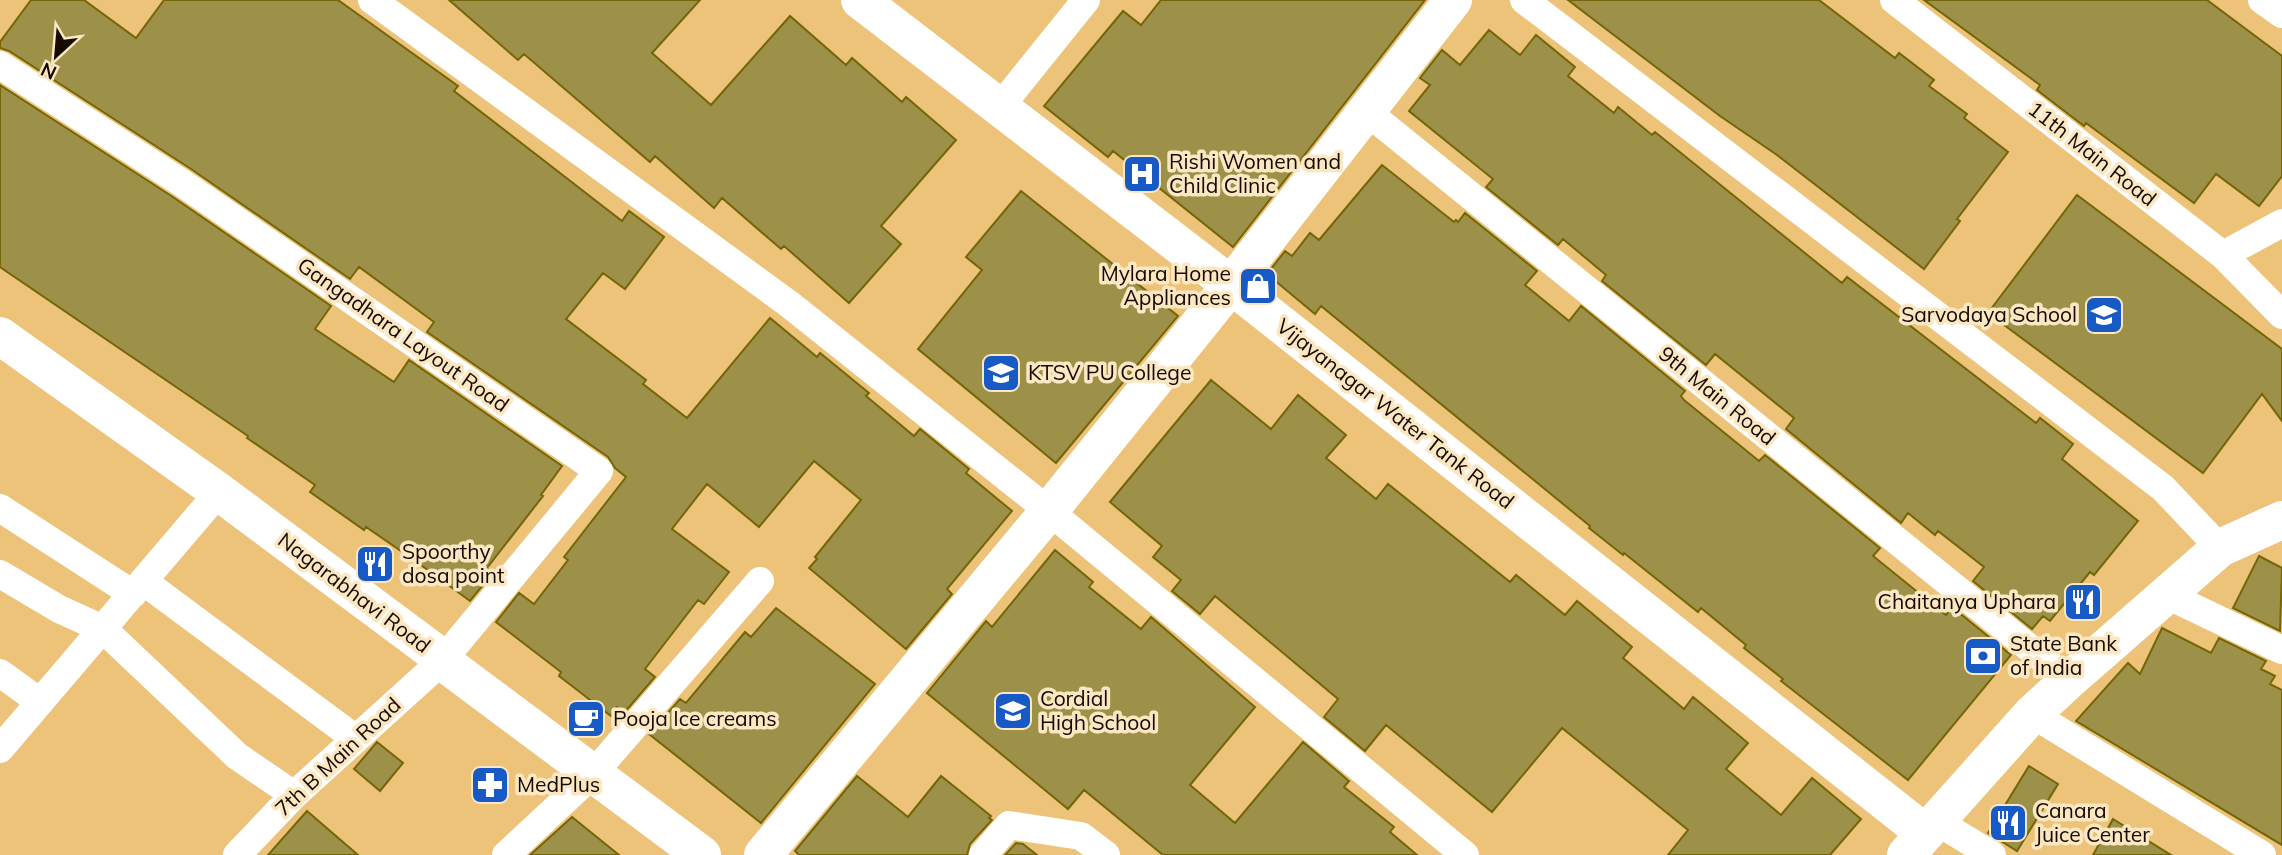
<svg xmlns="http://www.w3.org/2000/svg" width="2282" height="855" font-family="Mulish,sans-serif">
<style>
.building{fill:#9d914a;stroke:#746606;stroke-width:2}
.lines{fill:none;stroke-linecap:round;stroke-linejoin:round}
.street{stroke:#fff;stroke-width:28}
.secondary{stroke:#fff;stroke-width:38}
.labels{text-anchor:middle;stroke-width:7;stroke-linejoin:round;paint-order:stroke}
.street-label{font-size:21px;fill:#160a00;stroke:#fce7c3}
.poi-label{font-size:21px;fill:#160a00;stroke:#fce7c3;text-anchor:start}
</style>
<rect width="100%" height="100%" fill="#edc279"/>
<path class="building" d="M31 0H84L136 38 164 0H338L458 86 454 91 622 221 629 211 664 237 625 289 603 273 566 319 646 380 643 384 687 418 770 318 817 357 820 353 869 393 866 396 914 436 920 429 969 469 966 473 1012 511 947 589 952 594 906 649 809 568 817 559 815 557 861 500 814 461 759 527 707 484 672 529 729 572 704 604 698 600 645 669 655 677 624 713 617 707 611 716 559 676 561 672 496 622 519 593 534 604 568 560 564 557 626 477 615 468 608 457 427 332 434 322 359 267 350 279 191 169 9 51 0 48V42Z
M449 0H700L652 53 711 105 790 16 846 65 852 58 902 102 906 97 956 140 881 226 901 244 849 303 784 246 781 249 722 198 714 208 655 156 650 162 524 54 518 60Z
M1161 0H1425L1233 247 1113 151 1108 157 1044 106 1123 11 1141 25Z
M1568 0H1819L1895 58 1899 53 1934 80 1929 86 1967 114 1964 118 2008 152 1957 219 1960 221 1924 269 1777 155 1720 116Z
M1924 0H2207L2282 56V176L2259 206 2216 174 2194 203 2086 123 2084 126 2037 90 2040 85Z
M1489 30 1520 55 1536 35 1575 67 1568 76 1614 113 1618 107 1652 135 1655 132 1842 283 1847 277 2036 423 2040 418 2073 444 2062 459 2138 521 2094 575 2090 572 2050 621 2043 616 2032 629 1973 581 1984 567 1938 531 1935 535 1908 513 1901 523 1786 429 1794 418 1715 354 1706 365 1602 281 1606 275 1563 239 1558 245 1486 187 1493 179 1409 111 1430 85 1420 78 1442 50 1460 65Z
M0 85 173 197 331 306 315 329 394 382 409 360 562 466 541 495 543 496 487 568 493 573 470 601 414 560 366 527 364 530 310 492 315 485 247 438 248 436 0 267Z
M1382 165 1454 222 1456 220 1458 222 1465 213 1537 271 1525 285 1569 321 1581 306 1685 391 1681 396 1684 400 1759 461 1765 455 1880 548 1873 556 1946 615 1952 607 2011 655 1908 780 1781 681 1783 679 1744 648 1746 645 1701 608 1698 612 1624 553 1623 555 1589 528 1590 526 1321 306 1315 314 1267 274 1285 251 1292 256 1310 233 1319 240Z
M1021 191 1178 316 1056 463 918 349 982 270 966 257Z
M2077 195 2282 349V421L2262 394 2203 473 1988 313Z
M1211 380 1271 429 1298 395 1346 435 1326 458 1376 499 1388 484 1510 582 1516 575 1565 615 1577 601 1632 647 1623 658 1684 709 1693 697 1748 743 1726 769 1781 815 1812 778 1861 819 1830 855H1668L1688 830 1562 728 1492 812 1386 725 1365 751 1324 717 1338 699 1215 596 1200 614 1172 591 1181 580 1153 557 1162 546 1110 502Z
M1055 550 1093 582 1089 587 1141 629 1151 617 1255 707 1190 785 1235 823 1303 742 1349 781 1344 787 1394 827 1390 832 1417 855H1163L1084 790 1068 809 927 693 986 621 992 627Z
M2259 556 2282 568 2280 631 2233 608Z
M776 608 875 684 761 823 649 734 680 699 686 703 745 632 751 637Z
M2162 628 2211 653 2219 638 2266 661 2261 669 2275 676 2270 684 2282 690V845L2076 721 2128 663 2140 674Z
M377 742 403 763 380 791 354 769Z
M2029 766 2058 784 2017 851 1988 833Z
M857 776 908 817 941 776 991 816 989 818 992 820 970 844 967 855H799L795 851Z
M307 811 358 855H268Z
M572 817 619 855H530Z
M2113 819 2171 855H2093Z
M1016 843 1023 844 1037 855H1005Z"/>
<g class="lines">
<path class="street" d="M372 0 789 304 1049 511 1465 855
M1524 0 2163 488 2220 548
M1894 0 2223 255 2282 315
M2262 0 2282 14
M0 65 182 183 599 471 442 661 294 795 237 855
M999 108 1086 0
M1366 111 2069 680
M2223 255 2282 223
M0 508 133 594
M0 574 59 609 103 629 237 756 294 795
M143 581 356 739
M2165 594 2282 650
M0 673 40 702
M2032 714 2262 855
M0 749 219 492
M1936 821 1992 855
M506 855 592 775 760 581
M983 855 1009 825 1081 836 1106 855"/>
<path class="secondary" d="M860 0 1231 285 1925 833
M0 336 219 492 442 658V661C529 725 615 791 702 855
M763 855 1049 511 1231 285 1453 0
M1906 855 2032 714 2069 680 2220 548 2282 520"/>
</g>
<defs>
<symbol id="hospital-square" viewBox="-11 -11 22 22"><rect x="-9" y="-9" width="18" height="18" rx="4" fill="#175ac5" stroke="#fce7c3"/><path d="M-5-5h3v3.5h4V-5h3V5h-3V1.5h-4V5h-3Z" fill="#fff"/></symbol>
<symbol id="shop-square" viewBox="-11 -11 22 22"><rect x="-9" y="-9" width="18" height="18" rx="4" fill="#175ac5" stroke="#fce7c3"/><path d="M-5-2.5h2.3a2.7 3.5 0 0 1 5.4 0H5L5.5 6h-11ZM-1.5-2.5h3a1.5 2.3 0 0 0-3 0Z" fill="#fff"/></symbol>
<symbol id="school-square" viewBox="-11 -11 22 22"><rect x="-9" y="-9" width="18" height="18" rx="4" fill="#175ac5" stroke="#fce7c3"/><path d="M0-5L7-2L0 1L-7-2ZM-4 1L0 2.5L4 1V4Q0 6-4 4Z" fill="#fff"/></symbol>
<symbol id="university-square" viewBox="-11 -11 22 22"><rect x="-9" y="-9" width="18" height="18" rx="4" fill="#175ac5" stroke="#fce7c3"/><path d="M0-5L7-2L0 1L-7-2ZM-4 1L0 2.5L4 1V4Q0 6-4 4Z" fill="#fff"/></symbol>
<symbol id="restaurant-square" viewBox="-11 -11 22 22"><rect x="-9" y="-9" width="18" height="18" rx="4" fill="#175ac5" stroke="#fce7c3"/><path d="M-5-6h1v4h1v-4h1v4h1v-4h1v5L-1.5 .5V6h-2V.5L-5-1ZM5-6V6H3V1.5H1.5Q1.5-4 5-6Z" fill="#fff"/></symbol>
<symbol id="bank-square" viewBox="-11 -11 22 22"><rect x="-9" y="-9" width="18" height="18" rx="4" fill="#175ac5" stroke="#fce7c3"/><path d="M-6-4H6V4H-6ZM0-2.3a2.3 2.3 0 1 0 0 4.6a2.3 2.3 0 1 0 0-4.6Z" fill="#fff"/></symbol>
<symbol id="cafe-square" viewBox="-11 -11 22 22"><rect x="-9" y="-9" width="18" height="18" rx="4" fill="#175ac5" stroke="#fce7c3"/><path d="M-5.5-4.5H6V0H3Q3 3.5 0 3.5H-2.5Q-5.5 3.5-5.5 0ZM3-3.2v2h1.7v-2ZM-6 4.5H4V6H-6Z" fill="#fff"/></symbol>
<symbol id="pharmacy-square" viewBox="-11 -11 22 22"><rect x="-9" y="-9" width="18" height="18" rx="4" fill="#175ac5" stroke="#fce7c3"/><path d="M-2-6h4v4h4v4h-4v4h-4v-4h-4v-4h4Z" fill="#fff"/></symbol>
</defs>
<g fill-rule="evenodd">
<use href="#hospital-square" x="1120" y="152" width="44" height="44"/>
<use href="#shop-square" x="1236" y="264" width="44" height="44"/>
<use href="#school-square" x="2082" y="293" width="44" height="44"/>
<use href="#university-square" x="979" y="351" width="44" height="44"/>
<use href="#restaurant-square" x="353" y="542" width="44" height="44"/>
<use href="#restaurant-square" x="2061" y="580" width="44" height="44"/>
<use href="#bank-square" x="1961" y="634" width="44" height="44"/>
<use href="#school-square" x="991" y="689" width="44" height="44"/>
<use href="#cafe-square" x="564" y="697" width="44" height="44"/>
<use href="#pharmacy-square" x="468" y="763" width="44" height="44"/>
<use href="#restaurant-square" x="1986" y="801" width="44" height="44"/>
</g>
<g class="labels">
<g class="street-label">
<text transform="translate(2092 154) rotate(38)" y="7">11th Main Road</text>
<text transform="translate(403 335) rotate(35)" y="7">Gangadhara Layout Road</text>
<text transform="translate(1717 396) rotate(39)" y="7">9th Main Road</text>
<text transform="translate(1395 414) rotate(38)" y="7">Vijayanagar Water Tank Road</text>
<text transform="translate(354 593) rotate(37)" y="7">Nagarabhavi Road</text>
<text transform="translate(338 757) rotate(-43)" y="7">7th B Main Road</text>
</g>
<g class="poi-label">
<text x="1169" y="169">Rishi Women and<tspan x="1169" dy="24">Child Clinic</tspan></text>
<text x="1231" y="281" text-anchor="end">Mylara Home<tspan x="1231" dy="24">Appliances</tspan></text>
<text x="2077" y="322" text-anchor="end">Sarvodaya School</text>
<text x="1028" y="380">KTSV PU College</text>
<text x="402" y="559">Spoorthy<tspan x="402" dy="24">dosa point</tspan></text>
<text x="2056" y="609" text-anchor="end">Chaitanya Uphara</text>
<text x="2010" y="651">State Bank<tspan x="2010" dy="24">of India</tspan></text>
<text x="1040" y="706">Cordial<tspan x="1040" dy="24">High School</tspan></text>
<text x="613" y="726">Pooja Ice creams</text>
<text x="517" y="792">MedPlus</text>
<text x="2035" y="818">Canara<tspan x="2035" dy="24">Juice Center</tspan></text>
</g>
</g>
<g transform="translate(56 56) rotate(206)" stroke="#fce7c3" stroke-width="5" paint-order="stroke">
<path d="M0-5L12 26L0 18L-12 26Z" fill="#160a00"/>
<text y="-10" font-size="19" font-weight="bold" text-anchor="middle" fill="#160a00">N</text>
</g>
</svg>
